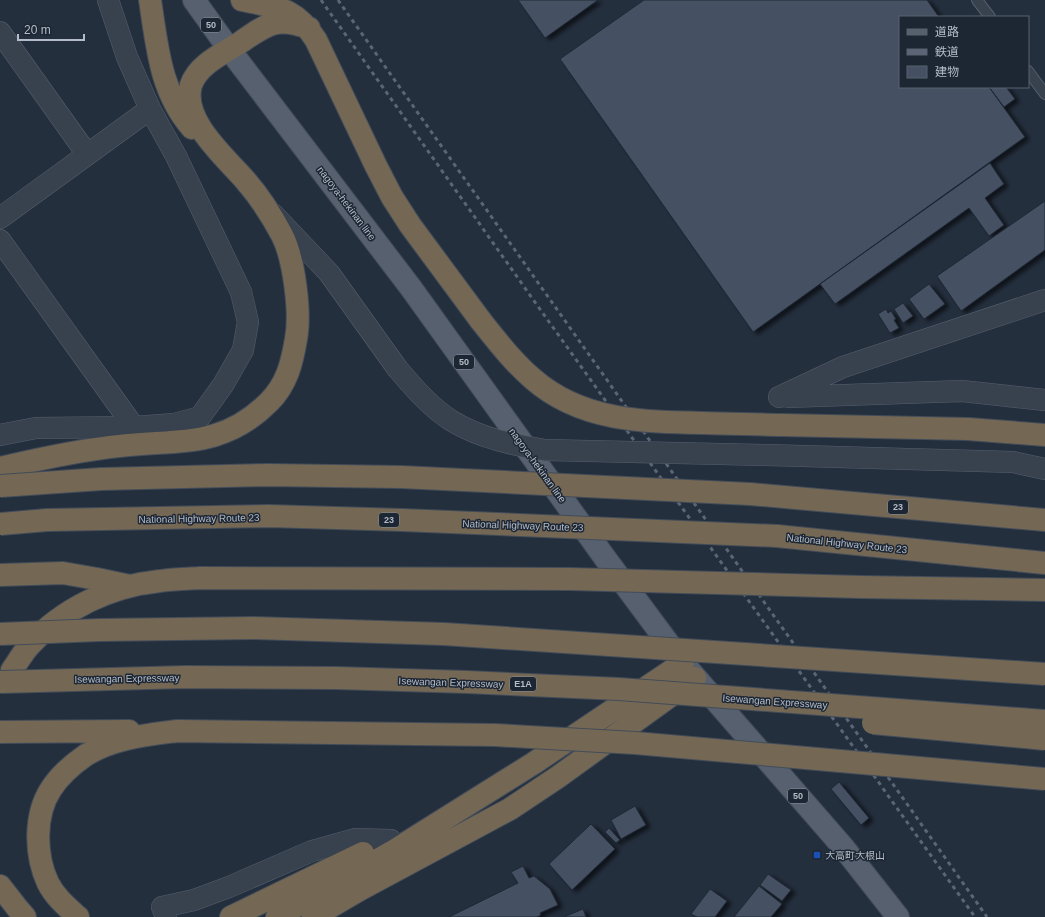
<svg xmlns="http://www.w3.org/2000/svg" width="1045" height="917" font-family="Helvetica,'Noto Sans JP',sans-serif">
<style>
.building{fill:#455162;stroke:#1f2835;filter:url(#shadow)}
.lines{fill:none;stroke-linecap:round;stroke-linejoin:round}
.lane-casing{stroke:#565f6c;stroke-width:12}
.street-casing{stroke:#565f6c;stroke-width:22}
.primary-casing{stroke:#414a57;stroke-width:24}
.highway-casing{stroke:#434c59;stroke-width:24}
.lane{stroke:#38414e;stroke-width:10}
.street{stroke:#38414e;stroke-width:21}
.primary{stroke:#56606e;stroke-width:22}
.highway{stroke:#746855;stroke-width:22}
.rail{stroke:#5a6575;stroke-width:3;stroke-dasharray:4 4;stroke-linecap:butt}
.street-bridge-casing{stroke:#565f6c;stroke-width:22;stroke-linecap:butt}
.highway-bridge-casing{stroke:#434c59;stroke-width:24;stroke-linecap:butt}
.street-bridge{stroke:#38414e;stroke-width:21}
.highway-bridge{stroke:#746855;stroke-width:22}
.transit-dot{fill:#1a4fb4;stroke:#1d2633;stroke-width:1.5}
.labels{text-anchor:middle;stroke-width:3;stroke-linejoin:round;paint-order:stroke}
.shield{fill:#1d2633;stroke:#878f9c;stroke-width:1}
.shield-label{font-size:9px;font-weight:bold;fill:#b4bcc9}
.street-label{font-size:10px;fill:#b4bcc9;stroke:#1d2633}
.poi-label{font-size:10px;fill:#b4bcc9;stroke:#1d2633;text-anchor:start}
</style>
<defs>
<filter id="shadow"><feDropShadow dx="4.5" dy="2.5" stdDeviation="2" flood-color="#0009"/></filter>
</defs>
<rect width="100%" height="100%" fill="#242f3e"/>
<path class="building" d="M518 0H598L545 38Z
M644 0H927L939 17H900V87H989L1025 137 753 332 560 59Z
M989 87H1006L1015 99 1004 107Z
M990 163 1004 184 985 198 1004 225 989 236 969 208 835 304 820 284Z
M1045 201V250L961 311 937 276Z
M929 284 945 304 924 319 909 299Z
M903 303 913 316 903 323 894 309Z
M886 309 888 313 891 311 896 319 894 320 899 328 890 333 878 314Z
M839 782 869 818 861 825 831 789Z
M635 806 646 825 621 839 611 820Z
M591 824 615 849 572 890 549 864Z
M609 828 620 840 616 843 605 832Z
M523 866 529 878 534 876 550 889 558 905 540 913 541 915 537 917H449L518 883 511 872Z
M768 874 791 890 782 901 760 885Z
M759 886 782 904 771 917H734Z
M710 889 727 901 715 917H697L691 914Z
M583 909 586 917H564Z"/>
<g class="lines">
<defs>
<path id="lane" d="M977 0 990 17
M1028 71 1045 94"/>
<path id="street" d="M0 32 87 154
M273 214 329 273 397 368
M0 218 150 109
M0 240 134 427
M779 397 843 367 1045 300
M788 397 962 391 1045 400
M0 435 36 428 134 427 174 424 200 417 223 385 243 350 248 322 241 292 176 156 150 109 127 57 108 0
M767 455 1013 462 1045 469
M166 917 162 907 194 900 229 887 312 851 355 839 391 840"/>
<path id="primary" d="M194 0 229 49 411 288 605 558 683 663 843 847 898 917"/>
<path id="highway" d="M150 0C157 45 160 92 192 128
M242 0C278 8 295 7 316 40L376 166 392 197 410 225 481 321
M782 425 968 429 1045 435
M0 468C39 459 79 450 119 446 179 439 222 449 269 402 287 384 292 363 296 339 301 313 294 258 282 235 272 216 259 196 245 180 225 157 181 120 191 85 198 64 224 53 241 42 267 24 277 16 309 28
M750 494 1045 520
M777 536 1045 563
M0 575 63 573 97 579 130 586
M860 587 1045 590
M12 670C18 662 23 652 30 645 63 608 111 586 160 581 173 579 186 579 200 578L570 579
M0 732 129 731
M0 886 18 909 25 917
M78 917C67 907 55 897 48 883 35 855 34 815 51 789 60 775 73 764 86 755 113 738 146 735 177 731L495 735
M231 917 363 853
M277 917 395 850 534 763 683 663
M313 917 361 889 510 809 558 777 695 678"/>
</defs>
<use href="#lane" class="lane-casing"/>
<use href="#street" class="street-casing"/>
<use href="#primary" class="primary-casing"/>
<use href="#highway" class="highway-casing"/>
<use href="#lane" class="lane"/>
<use href="#street" class="street"/>
<use href="#primary" class="primary"/>
<use href="#highway" class="highway"/>
<path class="rail" d="M321 0 537 305 975 917
M338 0 987 917"/>
<defs>
<path id="street-bridge" d="M397 368C413 387 430 407 452 421 480 438 513 445 545 450L767 455"/>
<path id="highway-bridge" d="M481 321C497 341 513 362 533 379 581 421 643 422 703 423 729 424 755 424 782 425
M0 486 101 479 268 475 401 477 750 494
M0 524 47 520 269 516 402 520 777 536
M570 579 860 587
M0 634 99 630 254 628 444 634 1045 674
M0 682 186 677 336 678 467 682 619 689 1045 721
M873 723 1045 739
M495 735 635 743 1045 779"/>
</defs>
<use href="#street-bridge" class="street-bridge-casing"/>
<use href="#highway-bridge" class="highway-bridge-casing"/>
<use href="#street-bridge" class="street-bridge"/>
<use href="#highway-bridge" class="highway-bridge"/>
</g>
<rect class="transit-dot" x="813" y="851" width="8" height="8" rx="2"/>
<g class="labels">
<g class="shield">
<rect x="201" y="18" width="20" height="14" rx="3"/>
<rect x="454" y="355" width="20" height="14" rx="3"/>
<rect x="888" y="500" width="20" height="14" rx="3"/>
<rect x="379" y="513" width="20" height="14" rx="3"/>
<rect x="510" y="677" width="26" height="14" rx="3"/>
<rect x="788" y="789" width="20" height="14" rx="3"/>
</g>
<g class="shield-label">
<text x="211" y="28">50</text>
<text x="464" y="365">50</text>
<text x="898" y="510">23</text>
<text x="389" y="523">23</text>
<text x="523" y="687">E1A</text>
<text x="798" y="799">50</text>
</g>
<g class="street-label">
<text transform="translate(347 203) rotate(53)" y="4">nagoya-hekinan line</text>
<text transform="translate(538 465) rotate(54)" y="4">nagoya-hekinan line</text>
<text transform="translate(199 518) rotate(-1)" y="4">National Highway Route 23</text>
<text transform="translate(523 525) rotate(2)" y="4">National Highway Route 23</text>
<text transform="translate(847 543) rotate(6)" y="4">National Highway Route 23</text>
<text transform="translate(127 678) rotate(-1)" y="4">Isewangan Expressway</text>
<text transform="translate(451 682) rotate(2)" y="4">Isewangan Expressway</text>
<text transform="translate(775 701) rotate(4)" y="4">Isewangan Expressway</text>
</g>
<g class="poi-label">
<text x="825" y="859">大高町大根山</text>
</g>
</g>
<rect x="899" y="16" width="130" height="72" fill="#1d2633" stroke="#59626f"/>
<rect x="907" y="29" width="20" height="6" fill="#56606e" stroke="#59626f"/>
<text x="935" y="36" font-size="12" fill="#b4bcc9">道路</text>
<rect x="907" y="49" width="20" height="6" fill="#5a6575" stroke="#59626f"/>
<text x="935" y="56" font-size="12" fill="#b4bcc9">鉄道</text>
<rect x="907" y="66" width="20" height="12" fill="#455162" stroke="#59626f"/>
<text x="935" y="76" font-size="12" fill="#b4bcc9">建物</text>
<path d="M18 34v6h66v-6" fill="none" stroke="#b4bcc9" stroke-width="2"/>
<text x="24" y="34" font-size="12" fill="#b4bcc9" stroke="#1d2633" stroke-width="3" paint-order="stroke">20 m</text>
</svg>
